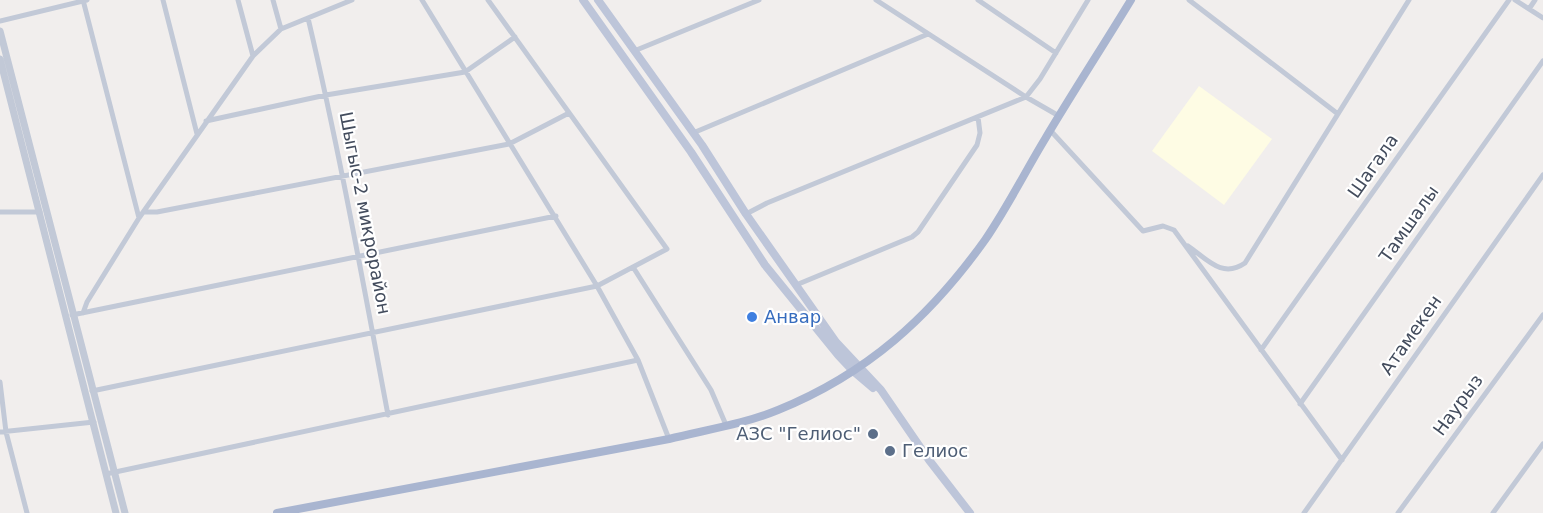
<svg xmlns="http://www.w3.org/2000/svg" width="1543" height="513" font-family="'DejaVu Sans',sans-serif">
<style>
.commercial{fill:#fefce4}
.lines{fill:none;stroke-linecap:round;stroke-linejoin:round}
.minor{stroke:#c2c9d7;stroke-width:5}
.tertiary{stroke:#c2c9d7;stroke-width:7}
.secondary{stroke:#bdc5d9;stroke-width:8}
.primary{stroke:#a9b5d0;stroke-width:8}
.shop-dot{fill:#3f7fe0;stroke:#fff;stroke-width:2}
.service-dot{fill:#5c6f8a;stroke:#fff;stroke-width:2}
.labels{text-anchor:middle;stroke-width:4.5;stroke-linejoin:round;paint-order:stroke}
.street-label{font-size:18px;fill:#434c5d;stroke:#fff}
.shop-label{font-size:18px;fill:#366cbe;stroke:#fff;text-anchor:start}
.service-label{font-size:18px;fill:#4e5e75;stroke:#fff;text-anchor:end}
</style>
<rect width="100%" height="100%" fill="#f1eeed"/>
<path class="commercial" d="M1199 86 1272 139 1224 205 1152 151Z"/>
<g class="lines">
<path class="minor" d="M83 0 139 218
M163 0 197 134
M238 0 253 56
M273 0 281 29
M422 0 597 286 638 360 669 439
M876 0 1026 97 1059 116
M978 0 1056 53
M1189 0 1338 114
M1515 0 1543 18
M1529 9 1535 0
M308 18C339 149 363 282 388 415
M0 21 87 0
M634 51 759 0
M206 121 326 95 465 72 515 37
M1050 130 1143 231 1163 226 1174 230 1342 460
M693 133 928 34
M0 212H40
M144 212H157L509 144 569 113
M746 214 767 203 1026 97 1040 79 1088 0
M1188 246C1207 259 1222 279 1245 263L1409 0
M633 267 711 390 726 425
M796 285 912 237 918 232 977 145 980 133 978 117
M83 313 87 302 139 218 253 56 281 29 352 0
M72 315 556 216
M1261 350 1509 0
M0 382 6 432 27 513
M92 391 597 286 667 249 488 0
M1300 404 1543 61
M0 432 94 422
M106 474 638 360
M1304 513 1543 175
M1398 513 1543 315
M1493 513 1543 444"/>
<path class="tertiary" d="M0 31 125 513
M0 59 116 513"/>
<path class="secondary" d="M583 0 691 152 765 265 838 355 853 371 873 388
M598 0 702 145 746 214 836 342 881 390 929 460 970 513"/>
<path class="primary" d="M277 513 669 439C705 430 744 424 778 410 867 374 930 317 985 240 1007 208 1025 172 1045 139 1073 92 1103 46 1131 0"/>
</g>
<circle class="shop-dot" cx="752" cy="317" r="6"/>
<g class="service-dot">
<circle cx="873" cy="434" r="6"/>
<circle cx="890" cy="451" r="6"/>
</g>
<g class="labels">
<g class="street-label">
<text transform="translate(1373 166) rotate(-55)" y="6">Шагала</text>
<text transform="translate(365 213) rotate(79)" y="6">Шыгыс-2 микрорайон</text>
<text transform="translate(1409 224) rotate(-55)" y="6">Тамшалы</text>
<text transform="translate(1411 335) rotate(-55)" y="6">Атамекен</text>
<text transform="translate(1458 405) rotate(-54)" y="6">Наурыз</text>
</g>
<g class="shop-label">
<text x="764" y="323">Анвар</text>
</g>
<g class="service-label">
<text x="861" y="440">АЗС "Гелиос"</text>
<text x="902" y="457" text-anchor="start">Гелиос</text>
</g>
</g>
</svg>
